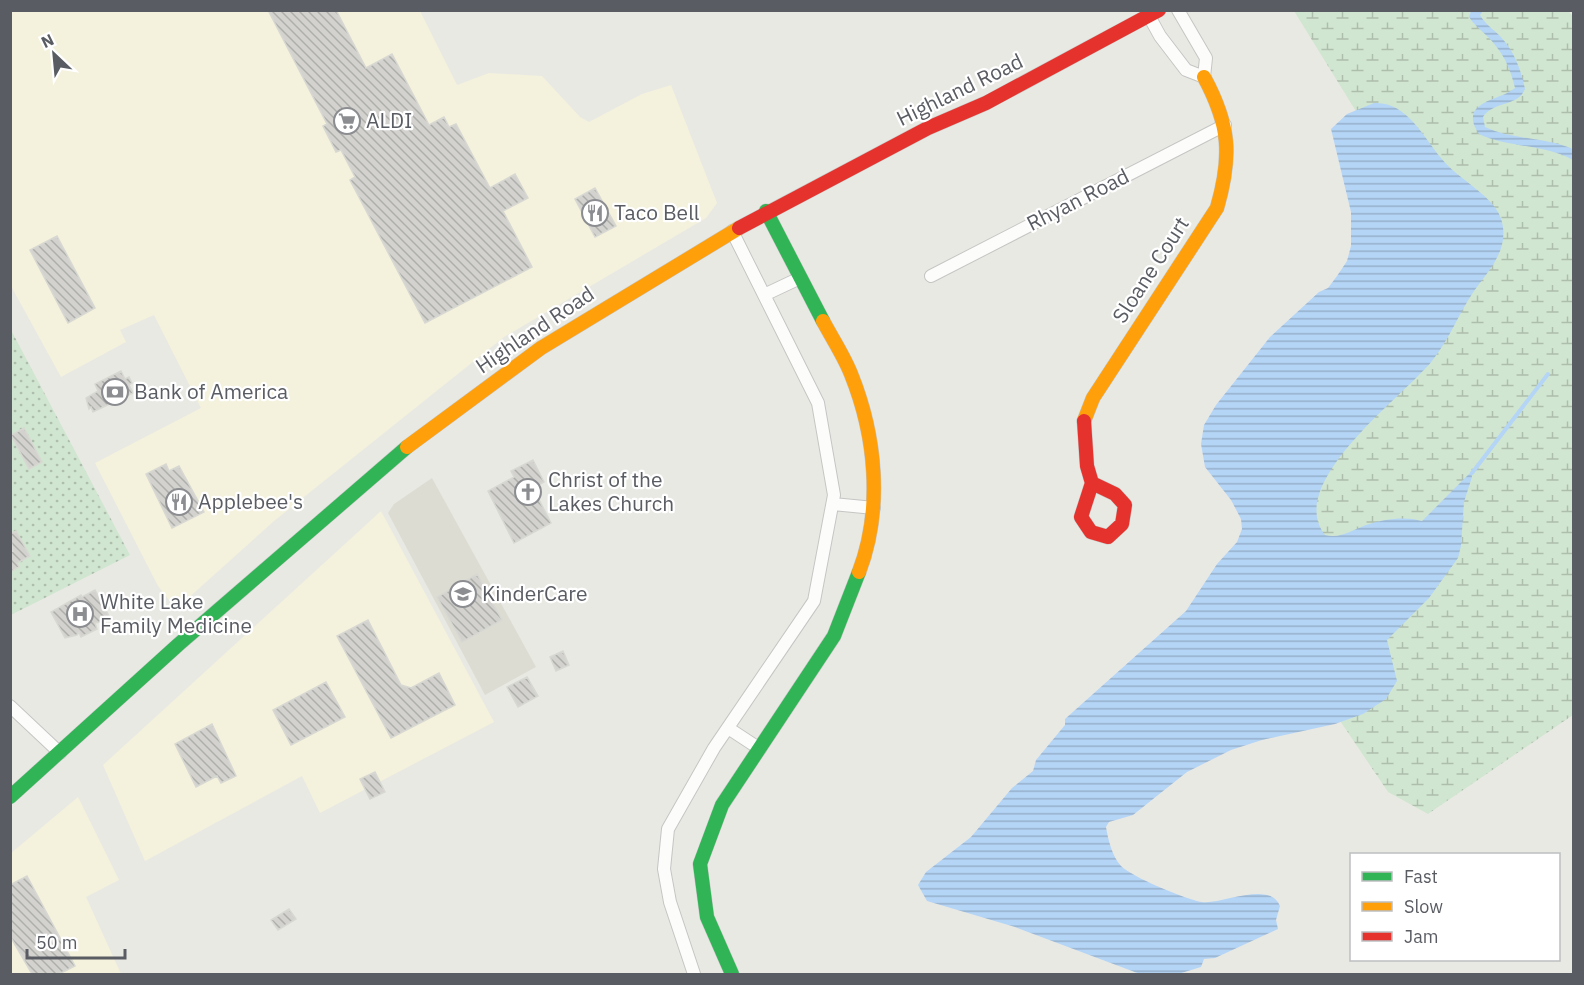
<svg xmlns="http://www.w3.org/2000/svg" width="1584" height="985" font-family="'IBM Plex Sans',sans-serif">
<style>
.commercial{fill:#f4f1dc}
.education{fill:#dddcd3}
.wetland{fill:url(#wetland-marsh)}
.park{fill:url(#park-dots)}
.water{fill:url(#water-rules)}
.lines{fill:none;stroke-linecap:round;stroke-linejoin:round}
.stream{stroke:#b5d5f6;stroke-width:4}
.building{fill:url(#building-back-hatch);stroke:#d8d8d3;stroke-width:1.5}
.street-casing{stroke:#c5c6c4;stroke-width:14}
.fast-casing{stroke:#c6c6c5;stroke-width:15}
.slow-casing{stroke:#c6c6c5;stroke-width:15}
.jam-casing{stroke:#c6c6c5;stroke-width:15}
.street{stroke:#fcfcfb;stroke-width:12}
.fast{stroke:#30b455;stroke-width:14}
.slow{stroke:#ff9f0a;stroke-width:14}
.jam{stroke:#e5322d;stroke-width:14}
.labels{text-anchor:middle;stroke-width:4.5;stroke-linejoin:round;paint-order:stroke}
.street-label{font-size:21px;fill:#595c62;stroke:#fff}
.poi-label{font-size:21px;fill:#595c62;stroke:#fff;text-anchor:start}
</style>
<defs>
<pattern id="wetland-marsh" width="20" height="14" patternUnits="userSpaceOnUse" patternTransform="scale(1.5)"><rect width="20" height="14" fill="#d1e6d0"/><path d="M1 5h8M5 5V1M11 12h8M15 12V8" fill="none" stroke="#adbeac"/></pattern>
<pattern id="park-dots" width="8" height="8" patternUnits="userSpaceOnUse" patternTransform="scale(1.5)"><rect width="8" height="8" fill="#d1e6d0"/><path d="M2 2h.1M6 6h.1" fill="none" stroke="#adbeac" stroke-width="1.8" stroke-linecap="round"/></pattern>
<pattern id="water-rules" width="6" height="5" patternUnits="userSpaceOnUse" patternTransform="scale(1.5)"><rect width="6" height="5" fill="#b5d5f6"/><path d="M0 2.5h6" fill="none" stroke="#96b0cb"/></pattern>
<pattern id="building-back-hatch" width="6" height="6" patternUnits="userSpaceOnUse" patternTransform="scale(1.5)"><rect width="6" height="6" fill="#d3d2cf"/><path d="M-1 5l2 2M0 0l6 6M5-1l2 2" fill="none" stroke="#aeaeab"/></pattern>
</defs>
<rect width="100%" height="100%" fill="#e9e9e4"/>
<path class="commercial" d="M10 11H420L457 85 489 73 542 76 580 117 589 122 642 94 671 85 717 203 706 218 504 337 274 521 176 609 158 586 95 463 201 408 154 315 120 330 126 342 61 377 11 286Z
M381 511 494 722 320 813 302 776 145 861 103 765Z
M78 797 119 880 86 897 121 974H11L10 854Z"/>
<path class="education" d="M432 478 536 667 485 695 388 513 394 504Z"/>
<path class="wetland" d="M1568 10 1573 17V715L1428 814 1388 792 1330 706 1299 473 1468 263 1365 126 1294 11Z"/>
<path class="park" d="M10 328 130 555 11 615H10Z"/>
<path class="water" d="M1471 11H1483L1480 15C1485 24 1493 29 1500 36 1514 51 1521 69 1525 89 1518 107 1493 101 1483 117L1485 127C1513 140 1545 137 1573 149V160C1544 144 1509 148 1479 134 1457 101 1500 101 1515 88 1511 72 1506 58 1495 45 1487 34 1476 28 1469 17Z
M1374 103C1406 101 1423 136 1441 158 1458 180 1497 197 1502 222 1509 250 1489 270 1474 291 1459 313 1449 340 1432 361 1404 396 1284 483 1325 535 1341 539 1352 530 1366 525 1384 519 1405 516 1422 521L1471 472 1472 477 1464 502 1461 546 1458 558 1429 598 1387 640 1397 681 1386 699 1363 714 1335 724 1262 740 1231 750 1187 772 1133 815 1109 822 1106 827C1108 839 1112 856 1121 866 1130 876 1187 900 1202 902 1221 905 1270 880 1280 906L1276 920 1278 929 1215 958 1204 959 1201 967 1178 974H1140L1015 927 927 901 918 885 926 872 971 837 1012 788 1033 771 1036 760 1065 725V719L1186 611 1217 564 1237 542 1242 529 1241 519 1231 500 1205 467 1201 444 1204 425 1216 405 1270 337 1319 292 1328 288 1337 276 1347 261 1351 246V212L1331 129 1347 114Z"/>
<g class="lines">
<path class="stream" d="M1472 473 1548 374"/>
</g>
<path class="building" d="M268 10H336L366 68 392 54 429 125 444 117 449 127 456 124 490 188 515 174 528 198 503 211 532 267 425 323 350 180 355 177 341 150 336 152 323 126 327 124Z
M595 188 616 226 595 237 575 199Z
M57 236 95 308 68 323 30 250Z
M121 371 125 379 129 377 132 383 129 385 133 393 93 412 91 407 89 409 86 398 98 391 95 384Z
M24 428 42 462 29 469 11 435Z
M533 460 544 482 533 488 551 523 514 543 488 491 514 477 511 471Z
M166 464 169 471 179 466 204 512 172 528 146 474Z
M16 531 30 556 17 563 19 567 10 572V552L13 551 10 534Z
M477 574 502 620 462 642 437 597Z
M95 590 109 616 105 618 106 621 95 623 97 629 81 637 79 632 77 635 65 638 51 612 81 595 82 597Z
M368 620 401 685 411 688 439 673 455 705 391 738 337 636Z
M563 651 569 665 556 671 550 657Z
M527 677 538 696 518 707 507 687Z
M326 682 345 717 291 745 273 710Z
M212 724 236 776 221 783 217 776 196 787 175 744Z
M375 772 385 792 370 799 360 779Z
M27 876 75 966 59 974H32L10 936V885Z
M289 909 296 919 278 930 271 920Z"/>
<g class="lines">
<defs>
<path id="street" d="M1149 16 1160 36 1186 70 1204 77 1206 58 1178 10
M931 276 1225 125
M764 295 800 278
M833 504 874 508
M10 706 60 753
M728 728 760 749
M694 974 670 902 664 869 668 829 714 748 814 601 834 495 818 403 732 231"/>
<path id="fast" d="M766 211 823 321
M10 797 179 644 407 447
M732 974 707 917 700 864 722 805 834 636 859 572"/>
<path id="slow" d="M823 321C832 338 844 356 851 374 876 436 883 509 859 572
M1084 421 1093 398 1217 208C1232 156 1230 125 1204 77
M407 447 541 348 739 228"/>
<path id="jam" d="M739 228 928 128 986 103 1159 10
M1084 421 1087 466 1092 483 1081 517 1091 532 1108 537 1122 524 1125 505 1115 494 1092 483"/>
</defs>
<use href="#street" class="street-casing"/>
<use href="#fast" class="fast-casing"/>
<use href="#slow" class="slow-casing"/>
<use href="#jam" class="jam-casing"/>
<use href="#street" class="street"/>
<use href="#fast" class="fast"/>
<use href="#slow" class="slow"/>
<use href="#jam" class="jam"/>
</g>
<defs>
<symbol id="supermarket-ring" viewBox="-11 -11 22 22"><circle r="9.5" fill="#fff" stroke="#8b8d90" stroke-width="1.5"/><path d="M-6-5.5h2.5l.6 2H6L4.5 2H-2.5L-4.4-4H-6ZM-1.5 3.2a1.3 1.3 0 1 0 .1 0ZM3 3.2a1.3 1.3 0 1 0 .1 0Z" fill="#8b8d90"/></symbol>
<symbol id="restaurant-ring" viewBox="-11 -11 22 22"><circle r="9.5" fill="#fff" stroke="#8b8d90" stroke-width="1.5"/><path d="M-5-6h1v4h1v-4h1v4h1v-4h1v5L-1.5 .5V6h-2V.5L-5-1ZM5-6V6H3V1.5H1.5Q1.5-4 5-6Z" fill="#8b8d90"/></symbol>
<symbol id="bank-ring" viewBox="-11 -11 22 22"><circle r="9.5" fill="#fff" stroke="#8b8d90" stroke-width="1.5"/><path d="M-6-4H6V4H-6ZM0-2.3a2.3 2.3 0 1 0 0 4.6a2.3 2.3 0 1 0 0-4.6Z" fill="#8b8d90"/></symbol>
<symbol id="church-ring" viewBox="-11 -11 22 22"><circle r="9.5" fill="#fff" stroke="#8b8d90" stroke-width="1.5"/><path d="M-1.2-6h2.4v3.5h3.3v2.4h-3.3V6h-2.4V-.1h-3.3v-2.4h3.3Z" fill="#8b8d90"/></symbol>
<symbol id="school-ring" viewBox="-11 -11 22 22"><circle r="9.5" fill="#fff" stroke="#8b8d90" stroke-width="1.5"/><path d="M0-5L7-2L0 1L-7-2ZM-4 1L0 2.5L4 1V4Q0 6-4 4Z" fill="#8b8d90"/></symbol>
<symbol id="hospital-ring" viewBox="-11 -11 22 22"><circle r="9.5" fill="#fff" stroke="#8b8d90" stroke-width="1.5"/><path d="M-5-5h3v3.5h4V-5h3V5h-3V1.5h-4V5h-3Z" fill="#8b8d90"/></symbol>
</defs>
<g fill-rule="evenodd">
<use href="#supermarket-ring" x="332" y="106" width="30" height="30"/>
<use href="#restaurant-ring" x="580" y="198" width="30" height="30"/>
<use href="#bank-ring" x="100" y="377" width="30" height="30"/>
<use href="#church-ring" x="513" y="477" width="30" height="30"/>
<use href="#restaurant-ring" x="164" y="487" width="30" height="30"/>
<use href="#school-ring" x="448" y="579" width="30" height="30"/>
<use href="#hospital-ring" x="65" y="599" width="30" height="30"/>
</g>
<g class="labels">
<g class="street-label">
<text transform="translate(960 90) rotate(-26)" y="7">Highland Road</text>
<text transform="translate(1078 200) rotate(-27)" y="7">Rhyan Road</text>
<text transform="translate(1151 270) rotate(-57)" y="7">Sloane Court</text>
<text transform="translate(535 330) rotate(-34)" y="7">Highland Road</text>
</g>
<g class="poi-label">
<text x="366" y="128">ALDI</text>
<text x="614" y="220">Taco Bell</text>
<text x="134" y="399">Bank of America</text>
<text x="548" y="487">Christ of the<tspan x="548" dy="24">Lakes Church</tspan></text>
<text x="198" y="509">Applebee's</text>
<text x="482" y="601">KinderCare</text>
<text x="100" y="609">White Lake<tspan x="100" dy="24">Family Medicine</tspan></text>
</g>
</g>
<rect width="1584" height="985" fill="none" stroke="#595c62" stroke-width="24"/>
<rect x="1350" y="853" width="210" height="108" fill="#ffffff" stroke="#bdbec0" stroke-width="1.5"/>
<rect x="1362" y="872" width="30" height="9" fill="#30b455" stroke="#bdbec0" stroke-width="1.5"/>
<text x="1404" y="883" font-size="18" fill="#595c62">Fast</text>
<rect x="1362" y="902" width="30" height="9" fill="#ff9f0a" stroke="#bdbec0" stroke-width="1.5"/>
<text x="1404" y="913" font-size="18" fill="#595c62">Slow</text>
<rect x="1362" y="932" width="30" height="9" fill="#e5322d" stroke="#bdbec0" stroke-width="1.5"/>
<text x="1404" y="943" font-size="18" fill="#595c62">Jam</text>
<g transform="translate(54 54) rotate(334)" stroke="#ffffff" stroke-width="4.5" paint-order="stroke">
<path d="M0-4.5L10 22L0 15L-10 22Z" fill="#595c62"/>
<text y="-9" font-size="16" font-weight="bold" text-anchor="middle" fill="#595c62">N</text>
</g>
<path d="M27 949v9h98v-9" fill="none" stroke="#595c62" stroke-width="3"/>
<text x="36" y="949" font-size="18" fill="#595c62" stroke="#ffffff" stroke-width="4.5" paint-order="stroke">50 m</text>
</svg>
